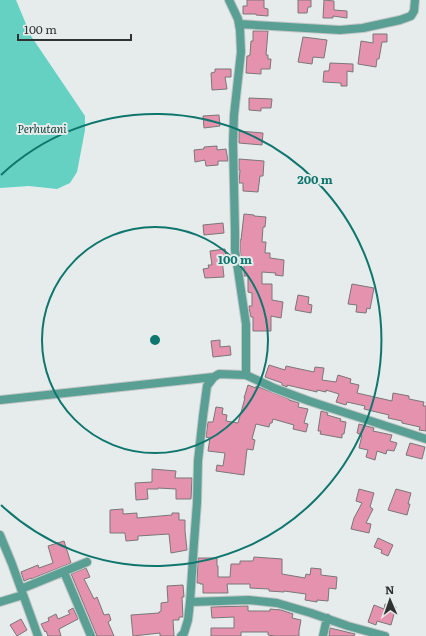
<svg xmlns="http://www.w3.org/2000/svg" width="426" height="636" font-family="Literata,serif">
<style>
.forest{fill:#64d1c2}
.building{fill:#e492ae;stroke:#7c7677}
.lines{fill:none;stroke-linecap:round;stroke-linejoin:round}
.minor-casing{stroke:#c1c7c6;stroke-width:10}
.minor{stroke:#599f94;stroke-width:8}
.ring{fill:none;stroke:#0f766e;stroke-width:2}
.labels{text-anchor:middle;stroke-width:4;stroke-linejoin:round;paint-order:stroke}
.park-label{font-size:11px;font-style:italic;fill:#14453f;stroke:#e5eceb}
.centre{fill:#0f766e;stroke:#e5eceb;stroke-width:2}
.ring-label{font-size:12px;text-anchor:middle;font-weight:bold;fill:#0f766e;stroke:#e5eceb;stroke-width:4;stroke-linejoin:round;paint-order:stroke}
</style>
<rect width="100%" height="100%" fill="#e5eceb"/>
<path class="forest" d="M0 0H16L31 36 85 116V130L77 172 70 183 57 189 29 186 0 188Z"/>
<path class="building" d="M247 0H264V8L268 9V16L256 15V14H243V6H247Z
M298 0H311V7H308L307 13H298Z
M324 0 334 1V10L347 11V18L333 16V18H323Z
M253 31H268L266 55H268V59H271L270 69H261V74L246 73 247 56H249V55H250L251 41H253Z
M373 34H387V42H382L379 59H377L376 67 358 64 361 41 373 43Z
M303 37 327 40 324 58 313 57 312 64 298 62Z
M330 63 353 64V72L347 71V86H341V83L323 82 324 71H329Z
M215 69H231V77H225L227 89 212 90 211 73 215 72Z
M249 98 272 99 271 108H261V111L249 110Z
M219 115 220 126 204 128 203 116Z
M239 131 263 133 262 145 239 143Z
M217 146V150L226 149 228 161H218V165L206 166 205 160 195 162 194 150 204 149V147Z
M239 159 264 161 263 176H260L258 192 243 191V183H239L240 170H239Z
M244 214 254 215V216L266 217 265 227H263L262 242H266L265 253H270V258L284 260 283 276 275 275 276 273 262 272V284H272V300L283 302 281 318 271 316V331H253V317H251L249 308V306H252V293L248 292V276H244V261H242L240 250V240H241Z
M223 223 224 233 204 235 203 225Z
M225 249 226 258 222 259 224 277 205 278 203 269 209 268 208 265H212L210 251Z
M352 284 374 288 370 309 367 308 366 313 356 312 357 305 348 304Z
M298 295 309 297 308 304 312 305 311 313 295 310Z
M220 340V347L230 346 231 355 213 357 211 341Z
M269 365 285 370 286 366 314 372 315 367 324 368 322 380 336 382 338 375 351 379 350 383 359 385 357 393 392 401 393 393 409 396V399L424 402 423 406H426V431L419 430 420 427 402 423V421L388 418 389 415 364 409 365 406 347 402 346 405 336 402 339 394 326 390V392L317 390V392L287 385V387L282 385V383L265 377Z
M248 385 256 388V386L289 399V400L299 403 298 407 308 409 304 423 308 424 306 432 293 429 294 425 273 419 272 423H270L269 427 256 424 252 439 255 440 253 450 247 449 244 475 216 471 217 465 223 466 225 453 208 451 210 438 206 437 208 422H213L216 407 223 408 222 414 227 415 226 421 238 423 245 398H244Z
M321 411 328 413 327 415 341 419 340 421 346 422 344 434H342V438L320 434 321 431H318Z
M359 424 374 428 373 431 392 435 390 441 397 443 394 451 387 450 386 454 377 451 375 460 366 457 368 450 359 448 362 435 357 433Z
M410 443 425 447 422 459 406 455Z
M152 469 176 471 175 478H192L191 499H176V489L158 488V489H147L148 499 136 500 135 483 152 482Z
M359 489 374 493 370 507 373 509 366 523 371 524 369 533 351 529 354 518 362 503 356 501Z
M396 489 411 493 408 504H410L407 515 388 510Z
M123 509V514L137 513V518L172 515V513H179V520H185V531L187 550 171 553 169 534 138 536V540L126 541 125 533H110V510Z
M378 538 393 545 388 556 381 553 382 550 374 547Z
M64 541 71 563 31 579V578L24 581 21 572 38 565 39 568 53 563 48 546Z
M254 557 282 559V574L305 578 306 574 310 575 311 568 321 569V575L337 577 336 589 329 588 328 601 317 600V602L305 600 306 594 284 591V592L269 591V589L250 588V584H227L228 593H203V584H200V583H197L198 558H217V566H218V577H230L231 564H240V561H253Z
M86 568 90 577 84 579 94 599 97 597 104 615 109 614 111 620 108 622 114 636H97L72 576 71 574Z
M183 585 184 597H182L183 617H179V620H173L174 636H160V633L133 636 131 615 159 613V612L161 611V603L168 602 167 586Z
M385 604 396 607 391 625 377 621 376 625 368 622 374 605 384 609Z
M248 606V611H270V609L281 610 293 614 292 618 301 620 299 631V636H275L268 635V632H241V636H211V628H234V617L212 618 211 607Z
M73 608 78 619 59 629 61 636H48L46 631 45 632 41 624 49 621 48 618 56 614 58 619 70 614 68 611Z
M21 619 27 630 17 636 10 625Z
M330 628 355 634 354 636H329Z"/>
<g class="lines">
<defs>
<path id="minor" d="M229 0 238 19 240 30 241 52 234 115 233 143 235 232V250L246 324V375
M239 24 340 30 363 28 400 20 411 16 414 11 415 0
M0 400 214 377
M0 535 12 564 38 636
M64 572 91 636
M21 589 87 562
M0 602 23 595
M190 602 249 600 277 603 311 613 348 626 385 636
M181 636 184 633 188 620 190 602 194 543 197 503 198 461 203 416 207 386 214 377 219 374 246 375 274 388 309 401 426 439
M323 636 327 618"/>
</defs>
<use href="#minor" class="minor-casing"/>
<use href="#minor" class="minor"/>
</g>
<g class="ring">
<circle cx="155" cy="340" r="113"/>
<path d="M1 175A226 226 0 1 1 1 505"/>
</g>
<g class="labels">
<g class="park-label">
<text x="42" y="133">Perhutani</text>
</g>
</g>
<circle cx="155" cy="340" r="6" class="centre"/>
<g class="ring-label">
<text x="315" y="184">200 m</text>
<text x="235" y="264">100 m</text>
</g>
<g transform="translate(390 600) rotate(358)" stroke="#e5eceb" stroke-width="3" paint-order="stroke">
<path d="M0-3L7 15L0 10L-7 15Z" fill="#2f3231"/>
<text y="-6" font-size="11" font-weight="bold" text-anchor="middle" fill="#2f3231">N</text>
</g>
<path d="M18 34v6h113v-6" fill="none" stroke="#2f3231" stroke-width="2"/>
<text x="24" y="34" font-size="12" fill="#2f3231" stroke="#e5eceb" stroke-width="3" paint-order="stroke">100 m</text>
</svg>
